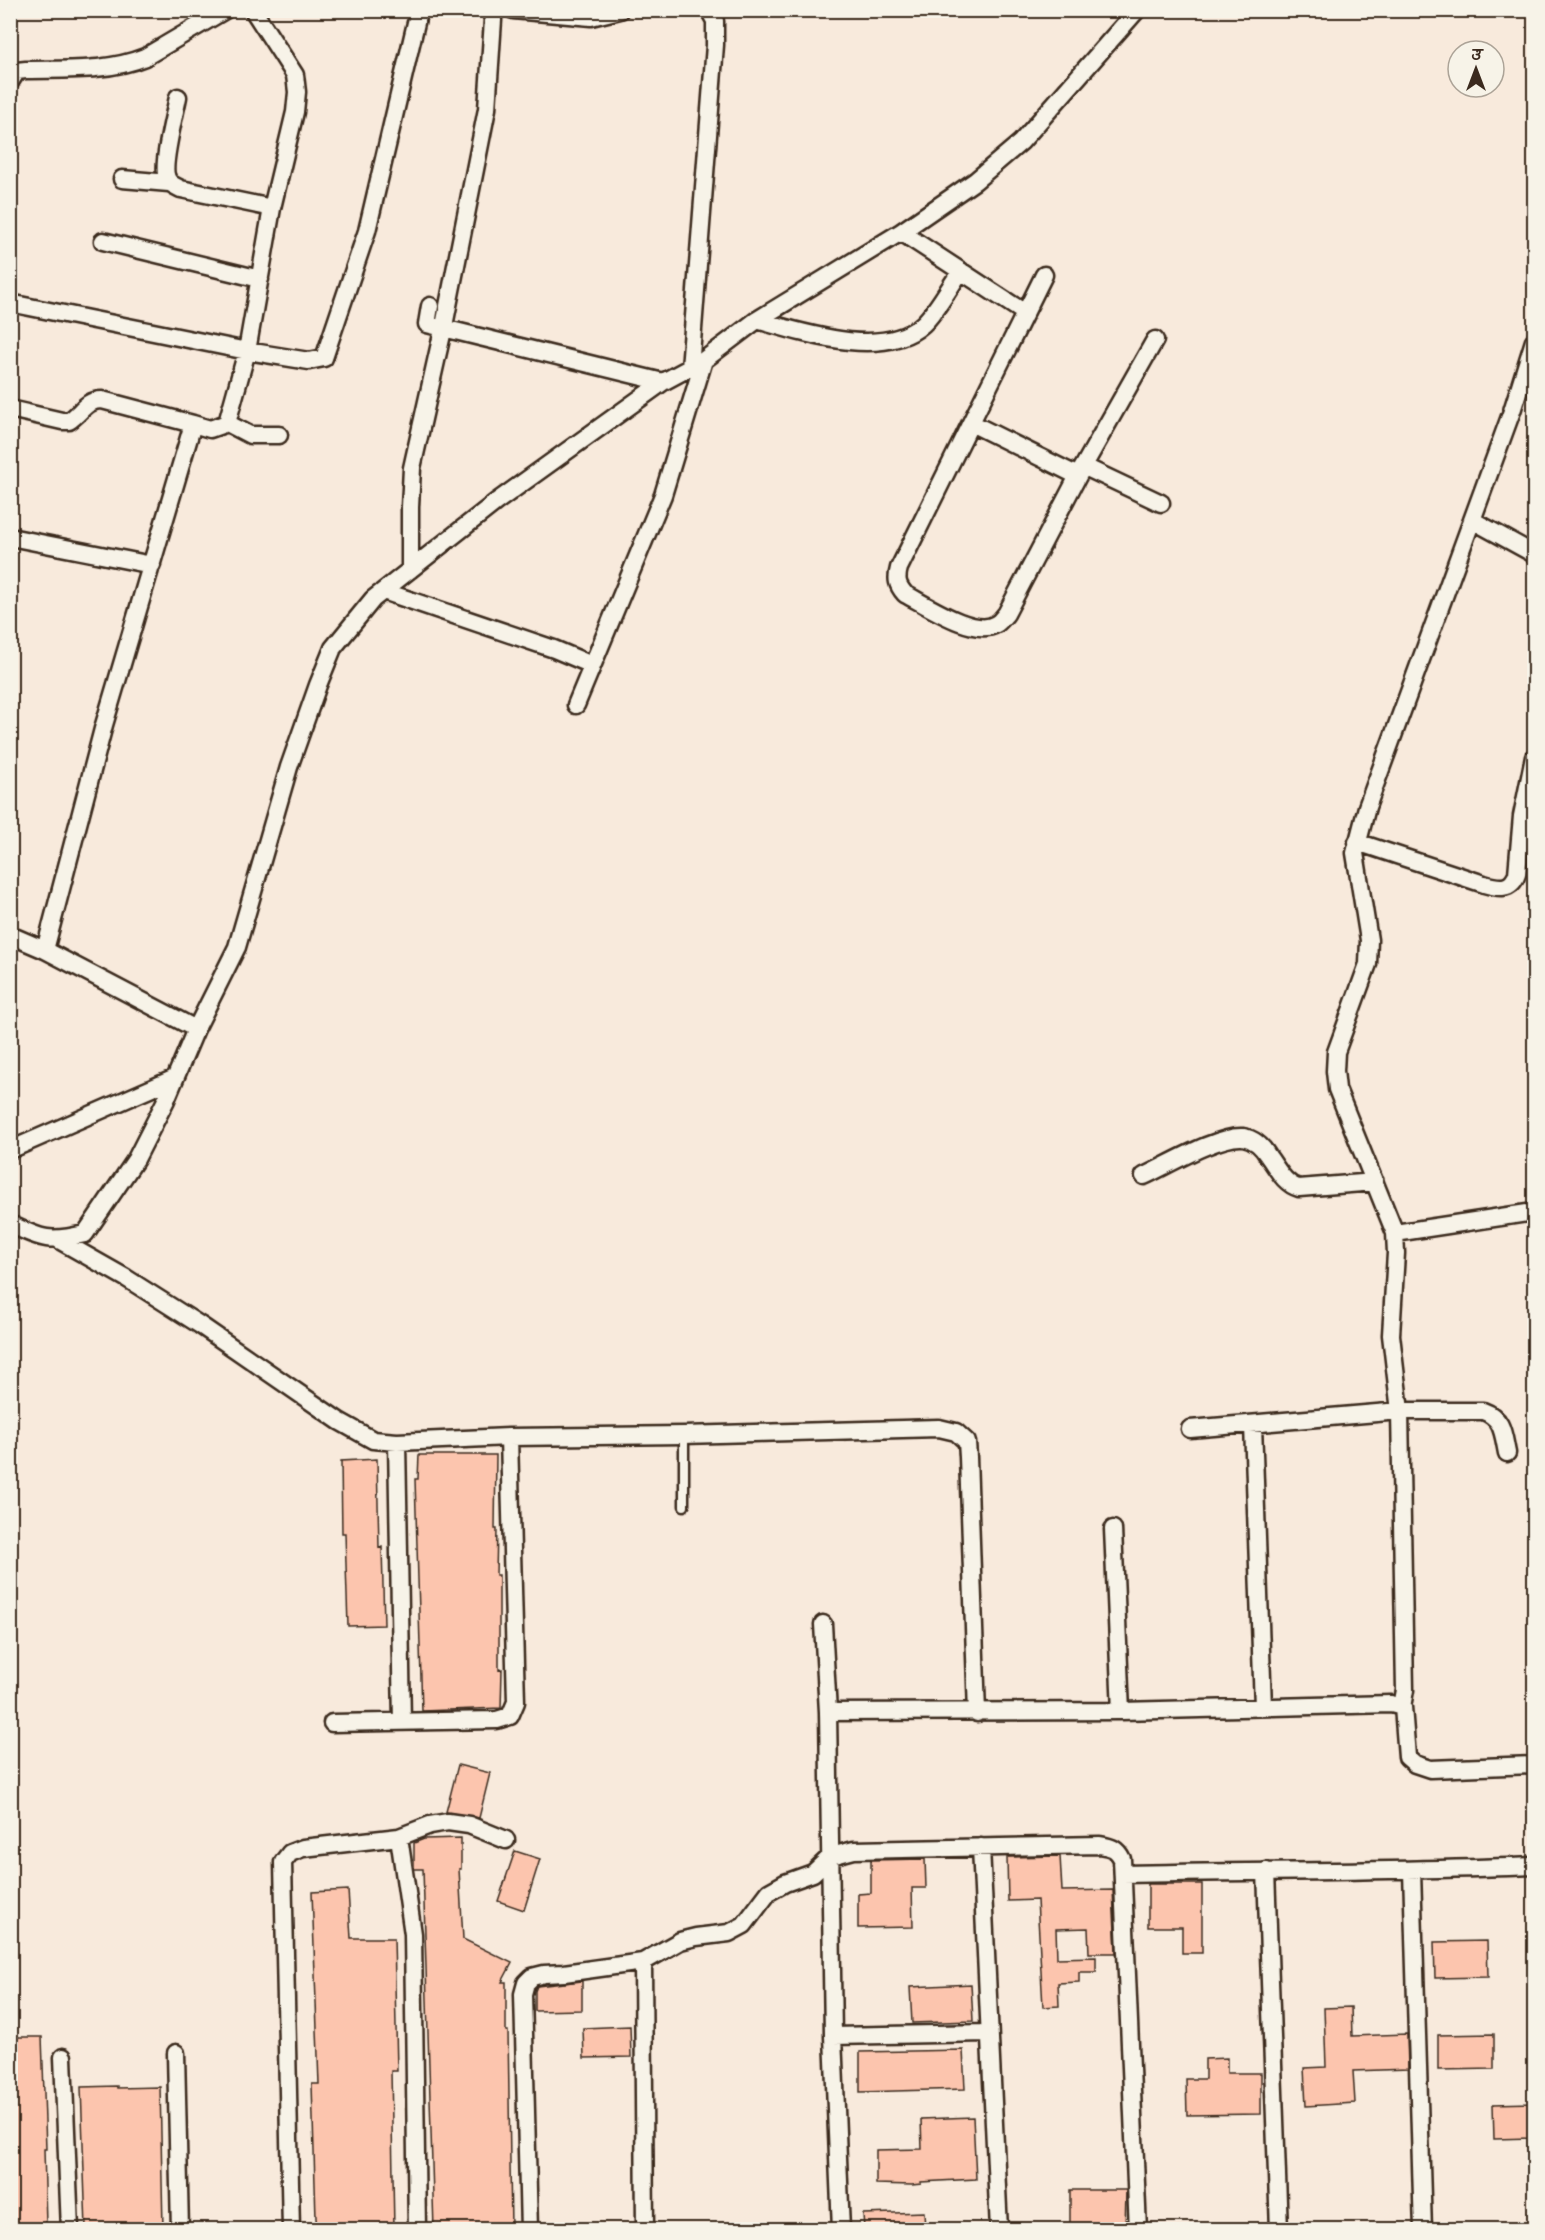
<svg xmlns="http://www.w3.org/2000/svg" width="1545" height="2240" font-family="Kalam,'Playpen Sans Deva',sans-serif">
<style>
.building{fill:#fcc5ae;stroke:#3b2a1e;stroke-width:1.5}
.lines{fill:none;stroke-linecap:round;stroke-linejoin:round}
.lane-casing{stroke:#3b2a1e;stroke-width:13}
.street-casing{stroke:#3b2a1e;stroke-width:21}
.lane{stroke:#f7f3e8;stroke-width:8}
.street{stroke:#f7f3e8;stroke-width:16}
</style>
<rect width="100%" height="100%" fill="#f8eadc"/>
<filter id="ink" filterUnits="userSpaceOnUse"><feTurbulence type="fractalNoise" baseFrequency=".0167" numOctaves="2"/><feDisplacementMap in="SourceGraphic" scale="12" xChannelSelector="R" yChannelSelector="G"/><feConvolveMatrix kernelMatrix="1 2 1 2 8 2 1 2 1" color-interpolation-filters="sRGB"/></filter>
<g filter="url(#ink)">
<path class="building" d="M419 1455H496L495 1529H497L496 1575H499V1670L502 1669 501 1708 422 1711 415 1479H418Z
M377 1459 379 1548 382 1547 384 1625 348 1626 345 1533H342L341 1461Z
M458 1765 490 1773 479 1818 446 1812Z
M461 1838V1869H459L463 1939 512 1963 502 1982H506V2031H508L511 2229H434L423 1869H414V1843L424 1839Z
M515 1851 540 1859 524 1910 498 1901Z
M1060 1856 1062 1891 1113 1890 1116 1953H1089L1088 1928 1056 1929 1057 1958 1096 1957V1972H1079V1982L1058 1983 1059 2006 1043 2007 1037 1900 1008 1901 1007 1857Z
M925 1859 926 1888H912L913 1927 858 1928V1894L871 1893V1860Z
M1148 1884H1202V1953H1182V1927H1148Z
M348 1890 351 1938H394L397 2071H391L394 2229H317L316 2218 312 2084H319L312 1892Z
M1487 1941 1488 1977 1435 1978 1434 1942Z
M582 1981V2010L535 2011V1991L537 1986Z
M971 1984 973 2021 912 2023 910 1987Z
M1351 2007 1352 2036 1407 2034 1408 2069 1353 2071 1355 2103 1306 2106 1304 2068 1326 2067 1324 2008Z
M630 2026 631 2057 584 2058 583 2028Z
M1494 2034V2069L1438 2070V2035Z
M10 2037H42L46 2149H44L46 2225 12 2226Z
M963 2050 965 2089 860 2092V2052Z
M1227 2058V2073H1261V2114L1187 2115 1186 2079H1205V2059Z
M117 2086V2088L160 2087 163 2229H86L81 2087Z
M1534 2103V2138L1494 2139 1493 2104Z
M973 2117 976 2179 921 2182V2184L912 2185 876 2184V2150L922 2149 921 2119Z
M1070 2190H1126L1125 2229H1070Z
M924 2212 925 2229H864L863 2214Z"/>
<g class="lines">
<defs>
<path id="lane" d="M684 1435V1506"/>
<path id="street" d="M513 10 591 17 620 10
M10 82 17 71 26 70C66 69 108 72 145 57L225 10
M178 97C175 113 161 166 167 178 169 184 175 186 181 189L272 208
M122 179 169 183
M901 232 1025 313
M103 241 260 279
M1044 275 899 568C896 579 897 585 905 594 925 604 975 638 996 624 1000 622 1003 617 1006 614L1078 476 1155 340
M10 303 247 351 309 361 324 358 367 231 419 10
M430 306 427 324 663 382
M757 320C803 333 884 360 923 324 937 311 950 286 961 271
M690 368 715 45V21L709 10
M10 409 62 421H69C82 412 86 400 102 400L193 424
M227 423 250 435H279
M971 423 1078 476
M1085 467 1161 503
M1472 520 1534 554
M10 537 152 565
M410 570V507L412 468 445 321 487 109 493 20 491 10
M383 591 554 649 592 665
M576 705 663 495 704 360
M1357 842 1484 884C1498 888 1511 891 1517 874L1522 816 1534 757
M10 935 45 950 196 1029
M45 950 104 725 193 424 210 429 227 423 247 351 272 208 295 112 297 92 295 75 253 10
M10 1150 175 1078
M1144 1176C1168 1165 1218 1135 1243 1137 1255 1139 1262 1146 1268 1156 1277 1168 1284 1184 1299 1188L1375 1182
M10 1224C43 1240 50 1242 85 1234L136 1159 166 1100 196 1029 237 947 289 767 318 685 333 648 373 599 496 502 663 382 704 360 757 320 901 232 975 181 1021 142 1137 10
M1395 1233 1534 1212
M59 1240 126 1278 200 1325 339 1421 373 1440 397 1442 509 1437 684 1435 939 1428 956 1432 967 1442 968 1457 977 1713
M1253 1425 1263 1707
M1190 1429 1400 1411H1483C1503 1418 1503 1434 1507 1453
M397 1442 402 1722
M1113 1529 1121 1711
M823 1624 828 1712 833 2036
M1402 1707 1405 1690 1400 1411 1391 1335 1396 1253 1395 1233 1337 1089 1335 1071 1336 1052 1368 964 1369 940 1355 853 1367 807 1512 411 1534 341
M828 1712 1121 1711 1391 1704 1403 1707 1407 1757 1415 1764 1430 1769 1534 1765
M332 1723 497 1720 510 1716 516 1702 509 1437
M399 1837 413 1934 417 2230
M981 1847 999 2230
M1266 1871 1279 2230
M1412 1871 1423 2230
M1123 1874C1260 1871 1397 1872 1534 1866
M643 1962 645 2230
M176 2053 180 2230
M63 2057 70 2230
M291 2230 283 1862 290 1853 303 1848 399 1837 430 1825 448 1822 469 1825 506 1840
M529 2230 523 1994 526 1983 532 1977 544 1974 564 1973 643 1962 680 1941 696 1937 729 1933 744 1925 769 1892 785 1883 813 1873 831 1856 854 1850 1100 1845C1111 1847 1117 1848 1122 1859L1138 2230
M841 2230 833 2036 988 2033"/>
</defs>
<use href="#lane" class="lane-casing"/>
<use href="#street" class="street-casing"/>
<use href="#lane" class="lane"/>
<use href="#street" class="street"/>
</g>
</g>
<rect width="1545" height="2240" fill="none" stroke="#f7f3e8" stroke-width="36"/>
<rect x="18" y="18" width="1509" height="2204" fill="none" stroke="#3b2a1e" stroke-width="2" filter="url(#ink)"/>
<g transform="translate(1476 69)"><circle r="28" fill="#f7f3e8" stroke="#aca397" stroke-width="1.5"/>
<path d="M0-4.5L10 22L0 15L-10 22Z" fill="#3b2a1e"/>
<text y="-9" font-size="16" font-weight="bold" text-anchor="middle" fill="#3b2a1e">उ</text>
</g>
</svg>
